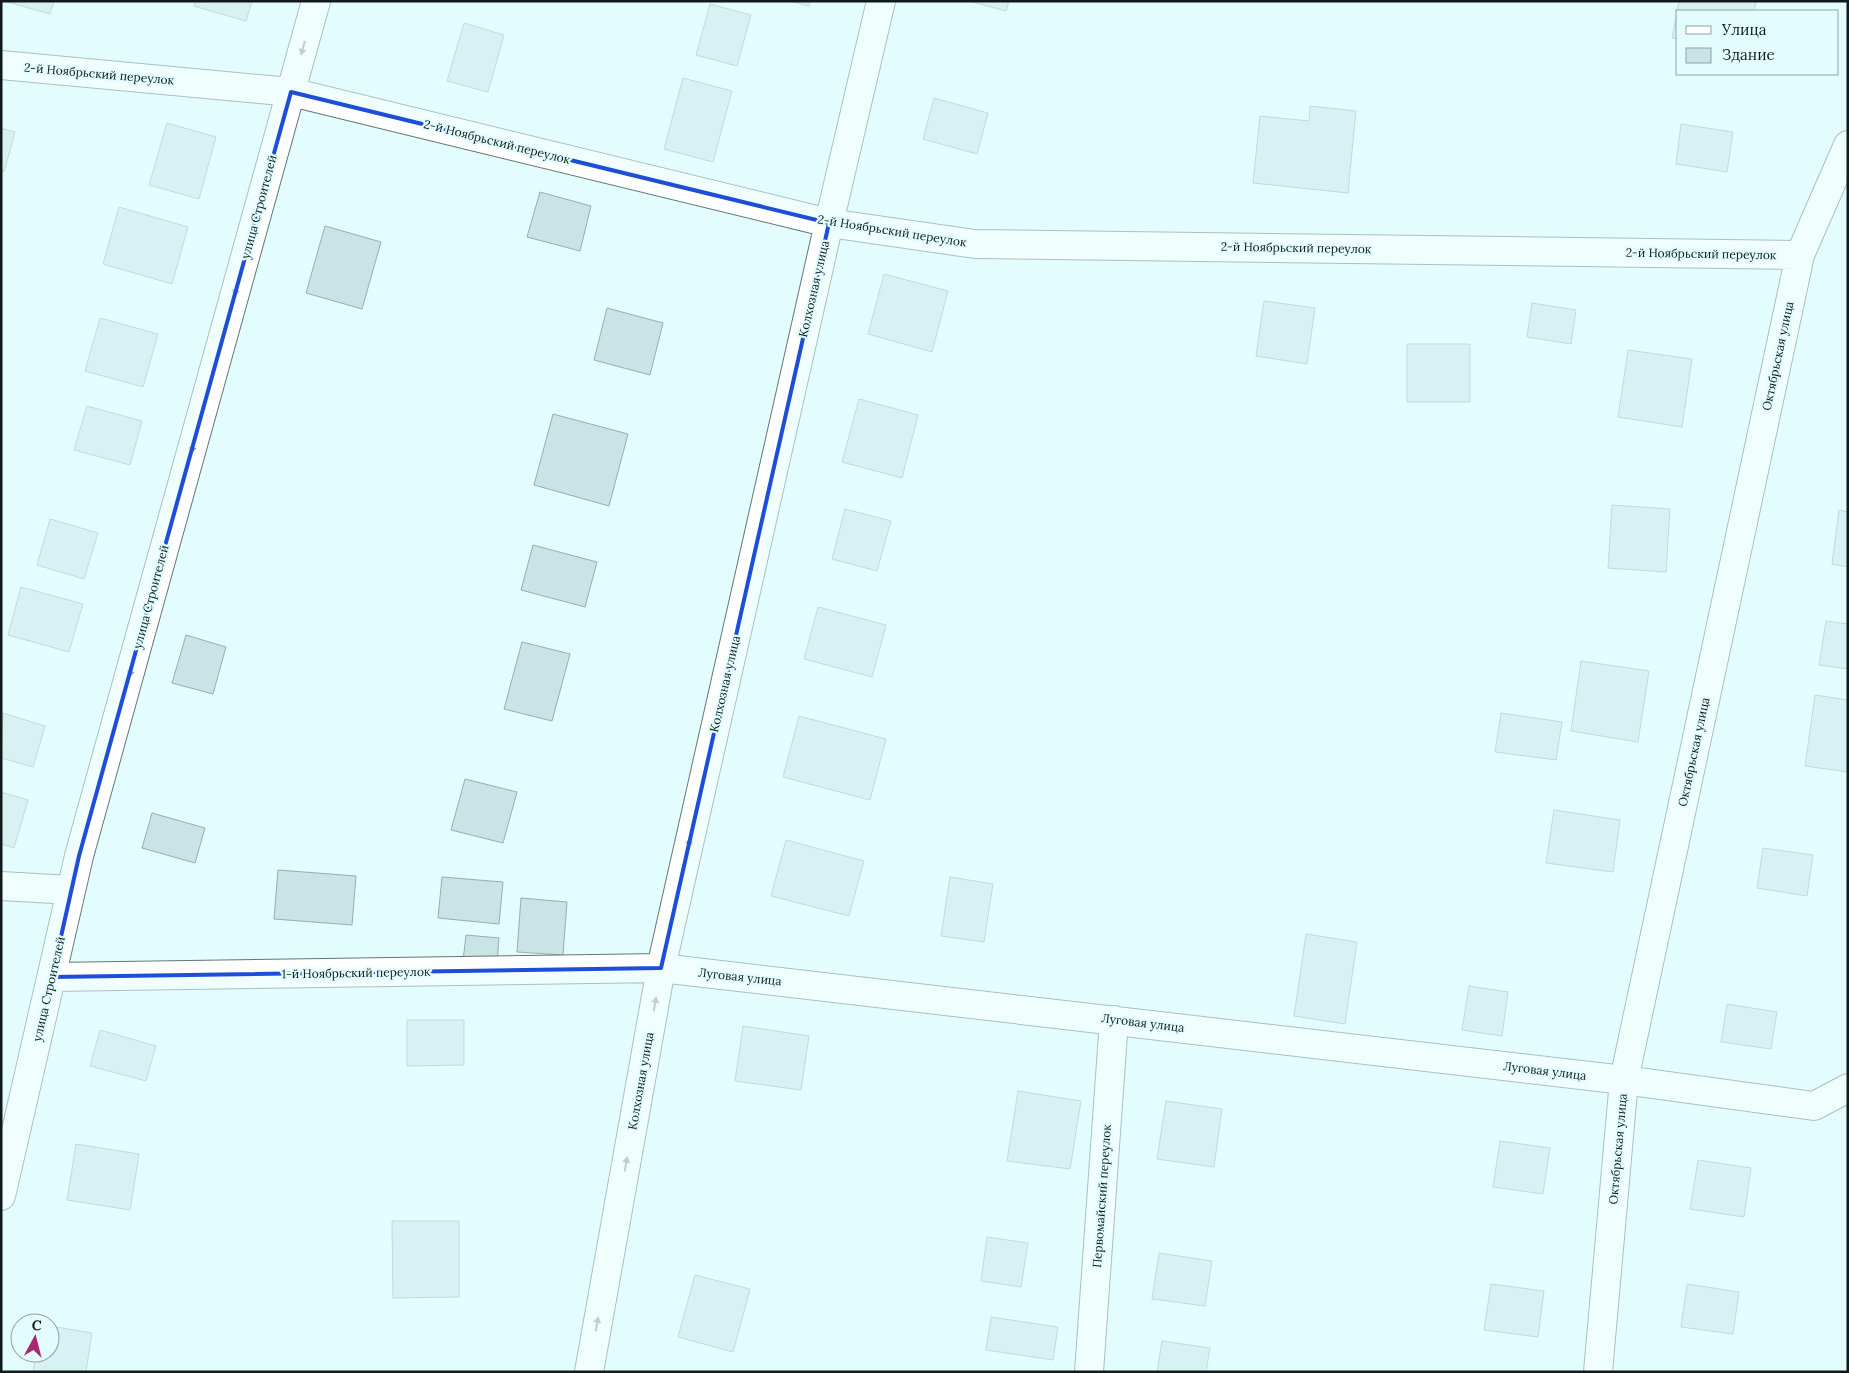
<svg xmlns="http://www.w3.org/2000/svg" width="1849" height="1373" font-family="Lora,serif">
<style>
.building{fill:#cae3e4;stroke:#96aeae}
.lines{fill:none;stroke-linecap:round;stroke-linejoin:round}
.minor-casing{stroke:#617778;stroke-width:30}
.minor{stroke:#fff;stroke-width:28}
.oneway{fill:#949898}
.marked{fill:none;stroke:#1d4ed8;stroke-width:4;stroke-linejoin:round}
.labels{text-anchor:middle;stroke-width:4.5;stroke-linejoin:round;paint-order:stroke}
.street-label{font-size:12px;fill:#111a1a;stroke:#e3fdfe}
</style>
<rect width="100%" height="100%" fill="#e3fdfe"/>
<path class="building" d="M4 1H54L50 14Z
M195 1H252L246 21 194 6Z
M790 1H810L809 6Z
M969 1H1009L1006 11Z
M1679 1H1756L1754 11H1678V39L1672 38Z
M710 4 751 15 737 66 696 55Z
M464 23 504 35 488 92 447 81Z
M683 78 732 91 713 162 664 149Z
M934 98 988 113 977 154 923 139Z
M1310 106 1356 111 1348 193 1253 183 1260 116 1309 121Z
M167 123 216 137 199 199 149 185Z
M1681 124 1733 132 1727 172 1676 164Z
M1 128 15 132 4 172 1 171Z
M540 192 591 206 580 251 527 237Z
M119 207 188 227 172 284 103 264Z
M325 226 381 242 362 309 306 293Z
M884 274 948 291 932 352 868 334Z
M1264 301 1315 308 1307 364 1256 356Z
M1532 303 1576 310 1571 344 1527 337Z
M607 308 663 323 650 375 594 360Z
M100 318 158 334 143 387 85 371Z
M1407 344H1470V402H1407Z
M1628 350 1692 359 1682 427 1618 417Z
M859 399 918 415 902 478 842 462Z
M87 406 142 421 130 465 74 450Z
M553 414 628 434 609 506 534 485Z
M1612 505 1670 509 1666 572 1608 568Z
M845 509 891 521 877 571 832 559Z
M1839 510 1848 512V567L1832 564Z
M50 519 98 533 84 579 37 565Z
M533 545 597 562 585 607 521 590Z
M21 587 83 604 69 652 8 635Z
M818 607 886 625 872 677 804 659Z
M1826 621 1848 624V669L1819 665Z
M186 635 226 647 213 694 172 683Z
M522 642 570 654 552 721 504 709Z
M1581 661 1649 671 1638 742 1571 731Z
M1815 695 1848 700V772L1805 766Z
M3 713 45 726 33 767 1 758Z
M1501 713 1562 722 1556 760 1495 752Z
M799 716 886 739 870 800 783 777Z
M465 779 517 792 503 843 451 830Z
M1 792 28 800 14 848 1 844Z
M1554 810 1620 820 1613 872 1546 863Z
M152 813 205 828 195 863 142 848Z
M786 840 864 861 849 916 771 896Z
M1763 848 1813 855 1807 896 1757 888Z
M278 870 356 876 352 925 274 919Z
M442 877 503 882 499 924 438 918Z
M950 877 993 884 984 942 941 936Z
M521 898 567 902 563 955 517 952Z
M1306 934 1357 942 1345 1024 1294 1016Z
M466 935 499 938 497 964 463 961Z
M1469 986 1508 992 1502 1036 1462 1030Z
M1727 1004 1777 1012 1771 1049 1721 1042Z
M407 1020H464V1065L407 1066Z
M743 1026 809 1036 801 1090 735 1081Z
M100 1030 156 1046 146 1081 90 1066Z
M1018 1091 1081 1101 1070 1169 1007 1161Z
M1166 1101 1222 1109 1214 1167 1157 1159Z
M1500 1141 1550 1148 1543 1194 1493 1187Z
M76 1144 139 1154 130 1210 67 1200Z
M1698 1160 1751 1168 1744 1217 1690 1209Z
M392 1221H459V1297L393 1298Z
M987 1237 1028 1243 1021 1287 981 1281Z
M1159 1253 1212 1261 1205 1306 1152 1299Z
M695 1275 750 1289 733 1352 678 1337Z
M1491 1284 1544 1291 1538 1337 1484 1330Z
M1687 1284 1739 1292 1733 1334 1681 1327Z
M991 1317 1058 1327 1053 1360 986 1350Z
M50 1326 92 1333 86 1372H33L36 1353H50Z
M1162 1341 1210 1348 1206 1372H1157Z"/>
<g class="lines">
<defs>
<path id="minor" d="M1 65 291 92 829 223 975 244 1800 255
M1 886 71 890
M52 977 661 968 1624 1080 1814 1106 1848 1088
M1 1196 79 856 316 1
M589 1372 661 968 829 223 881 1
M1089 1372 1114 1020
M1598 1372 1624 1080 1800 255 1848 145"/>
</defs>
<use href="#minor" class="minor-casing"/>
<use href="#minor" class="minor"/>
</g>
<defs><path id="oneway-solid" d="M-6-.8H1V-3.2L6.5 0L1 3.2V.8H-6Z" transform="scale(1.25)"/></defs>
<g class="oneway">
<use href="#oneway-solid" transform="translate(303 48) rotate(105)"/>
<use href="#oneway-solid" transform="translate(236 289) rotate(105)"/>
<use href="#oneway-solid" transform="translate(193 446) rotate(105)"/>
<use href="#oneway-solid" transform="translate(131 670) rotate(105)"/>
<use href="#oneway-solid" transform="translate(689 845) rotate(-77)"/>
<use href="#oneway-solid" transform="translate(655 1004) rotate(-80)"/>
<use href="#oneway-solid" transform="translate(626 1164) rotate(-80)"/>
<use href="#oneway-solid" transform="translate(597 1324) rotate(-80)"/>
</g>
<path d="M0 0H1849V1373H0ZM291 92 829 223 661 968 52 977 79 856Z" fill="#e3fdfe" fill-opacity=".55" fill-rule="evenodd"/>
<path class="marked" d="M291 92 829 223 661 968 52 977 79 856Z"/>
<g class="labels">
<g class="street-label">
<text transform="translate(99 74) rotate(5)" y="4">2-й Ноябрьский переулок</text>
<text transform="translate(497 142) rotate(14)" y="4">2-й Ноябрьский переулок</text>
<text transform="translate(259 207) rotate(-75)" y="4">улица Строителей</text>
<text transform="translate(892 231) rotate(9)" y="4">2-й Ноябрьский переулок</text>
<text transform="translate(1296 248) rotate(1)" y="4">2-й Ноябрьский переулок</text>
<text transform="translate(1701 254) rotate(1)" y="4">2-й Ноябрьский переулок</text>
<text transform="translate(814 289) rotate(-77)" y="4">Колхозная улица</text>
<text transform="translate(1778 356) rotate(-78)" y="4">Октябрьская улица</text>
<text transform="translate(151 597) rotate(-75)" y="4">улица Строителей</text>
<text transform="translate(725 684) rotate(-77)" y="4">Колхозная улица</text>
<text transform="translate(1694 752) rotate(-78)" y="4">Октябрьская улица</text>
<text transform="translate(356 973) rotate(-1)" y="4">1-й Ноябрьский переулок</text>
<text transform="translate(740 977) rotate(6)" y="4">Луговая улица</text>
<text transform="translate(49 989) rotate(-77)" y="4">улица Строителей</text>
<text transform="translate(1143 1023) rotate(7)" y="4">Луговая улица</text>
<text transform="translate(1545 1071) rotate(7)" y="4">Луговая улица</text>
<text transform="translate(641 1081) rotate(-80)" y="4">Колхозная улица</text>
<text transform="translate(1618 1149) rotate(-85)" y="4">Октябрьская улица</text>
<text transform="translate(1102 1196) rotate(-86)" y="4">Первомайский переулок</text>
</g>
</g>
<rect width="1849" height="1373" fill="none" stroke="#111a1a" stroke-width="5"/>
<rect x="1676" y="10" width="162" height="65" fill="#e3fdfe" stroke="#8fa2a3"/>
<rect x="1686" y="26" width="25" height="8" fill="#ffffff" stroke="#8fa2a3"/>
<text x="1722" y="35" font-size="15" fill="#111a1a">Улица</text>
<rect x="1686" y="48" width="25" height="15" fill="#cae3e4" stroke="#8fa2a3"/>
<text x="1722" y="60" font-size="15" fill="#111a1a">Здание</text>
<g transform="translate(35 1338) rotate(7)"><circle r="24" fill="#e3fdfe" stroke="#8fa2a3"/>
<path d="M0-4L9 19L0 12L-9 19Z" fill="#a82774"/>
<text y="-8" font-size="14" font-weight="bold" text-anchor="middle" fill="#111a1a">С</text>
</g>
</svg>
